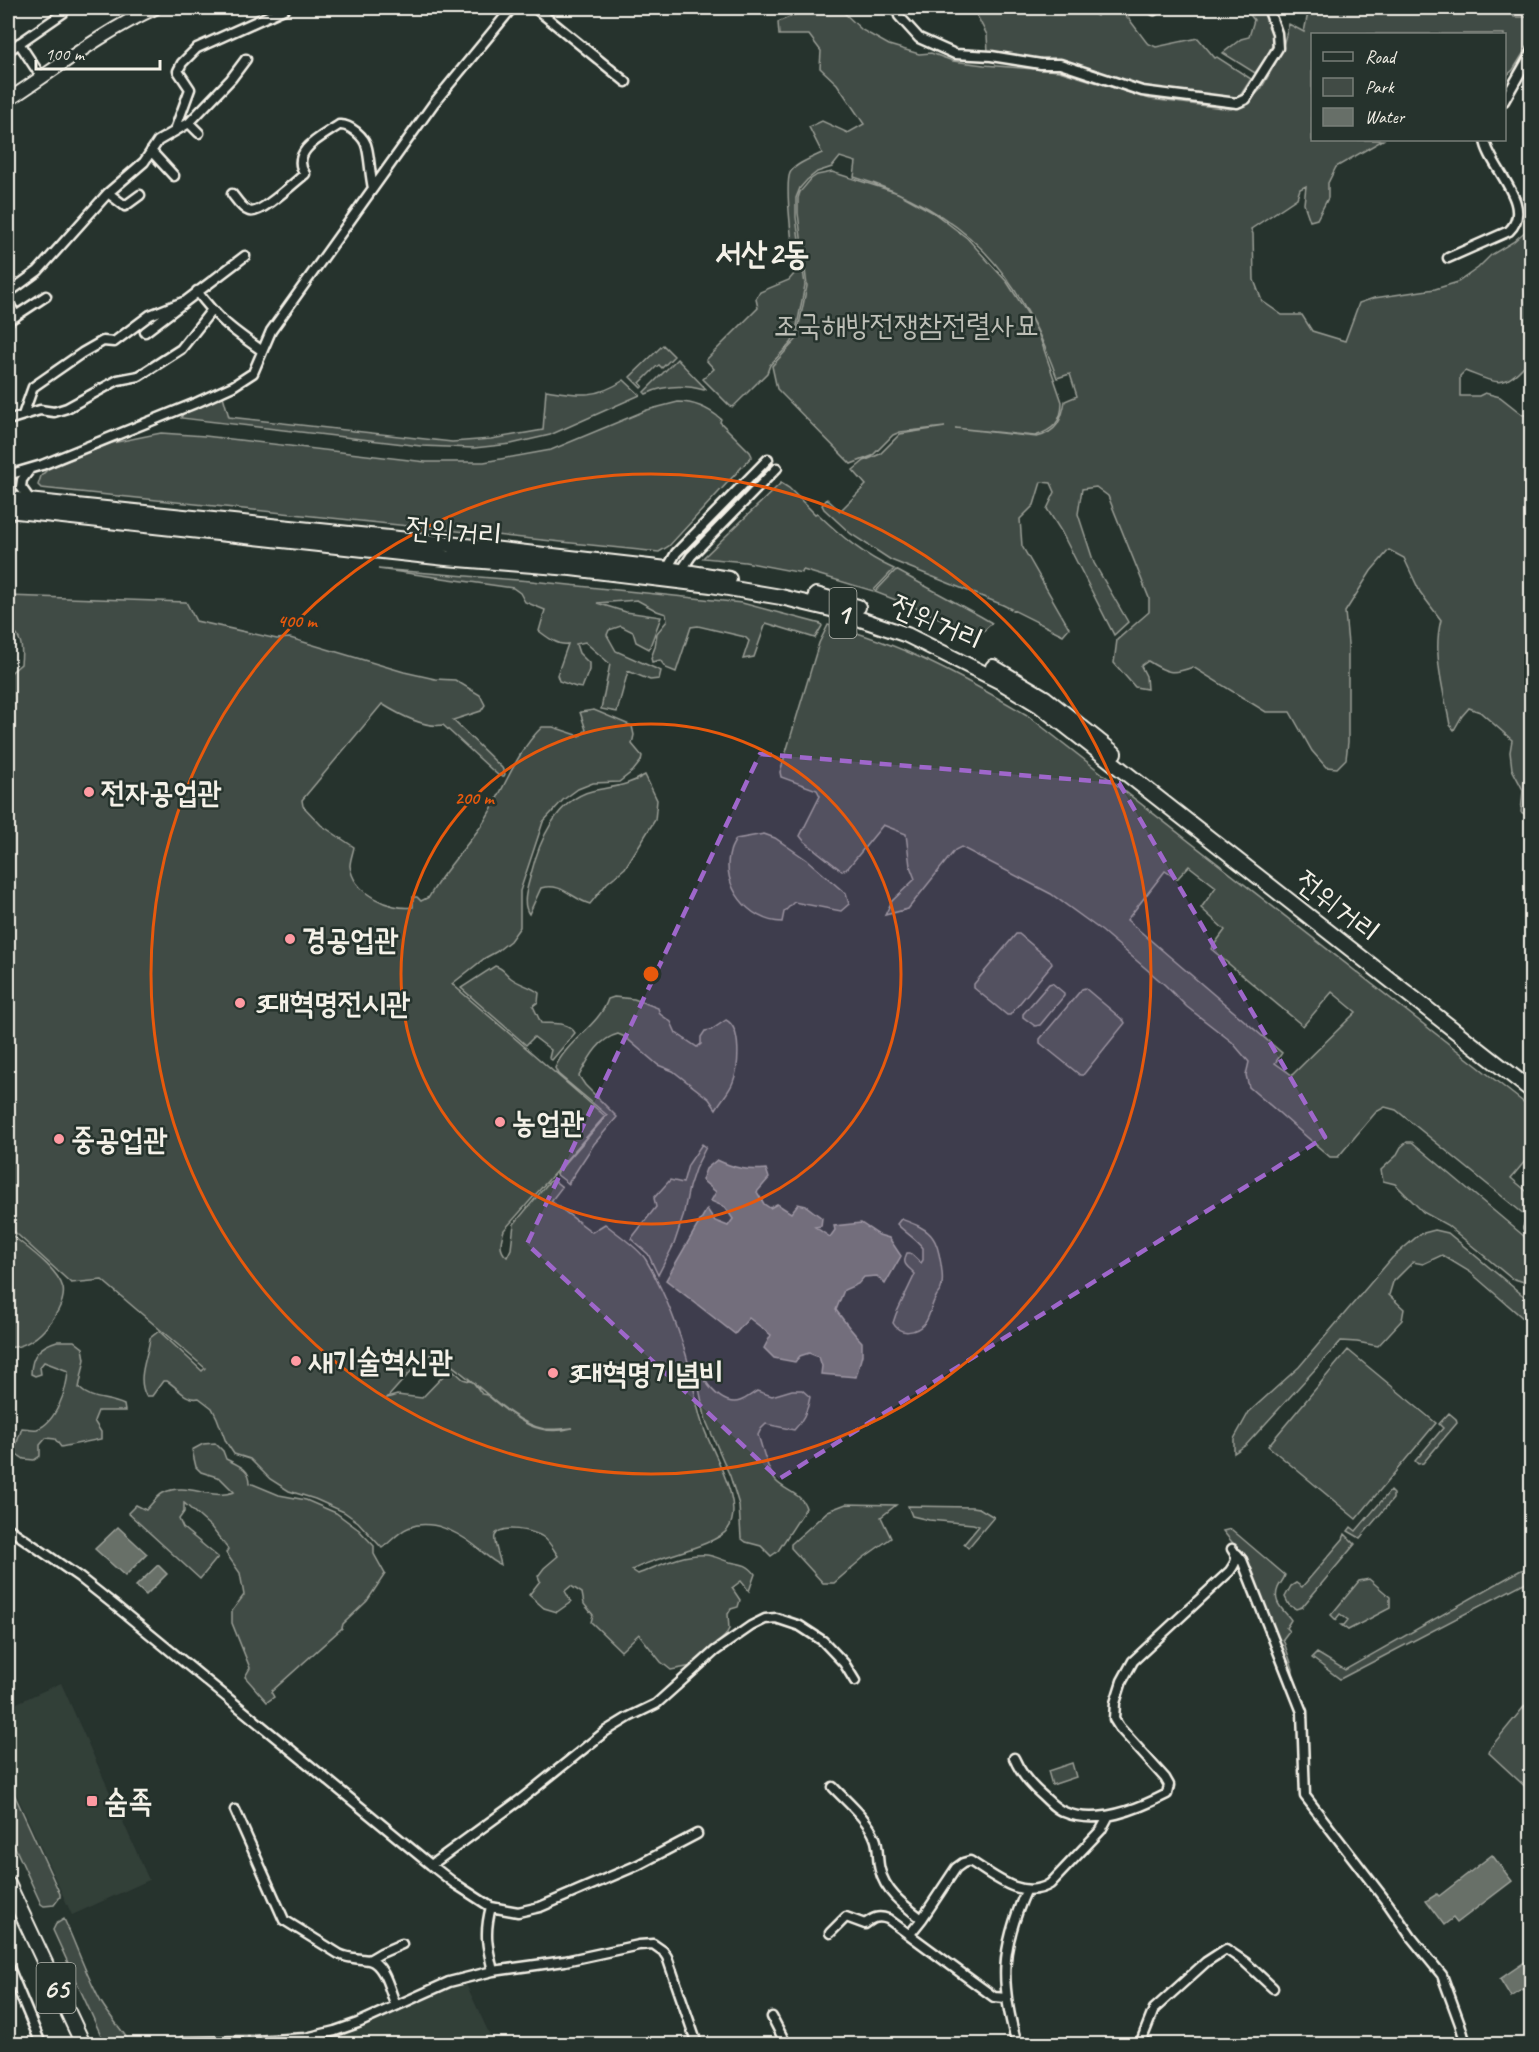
<svg xmlns="http://www.w3.org/2000/svg" width="1539" height="2052" font-family="Caveat,'Poor Story',sans-serif">
<style>
.built{fill:#333f39}
.green{fill:#414b45;stroke:#9a9e96;stroke-width:1.5;fill-rule:evenodd}
.water{fill:#676f68;stroke:#9fa39b;stroke-width:1.5}
.lines{fill:none;stroke-linecap:round;stroke-linejoin:round}
.street-casing{stroke:#f4f1e8;stroke-width:13}
.secondary-casing{stroke:#f4f1e8;stroke-width:16}
.primary-casing{stroke:#f4f1e8;stroke-width:18}
.street{stroke:#26332d;stroke-width:8}
.secondary{stroke:#26332d;stroke-width:12}
.primary{stroke:#26332d;stroke-width:14}
.marked{fill:#9f67cb;fill-opacity:0.2;stroke:#9f67cb;stroke-width:4.5;stroke-dasharray:12 8;stroke-linejoin:round}
.ring{fill:none;stroke:#e8590c;stroke-width:3}
.poi-dot{fill:#ff9aa2;stroke:#26332d;stroke-width:2}
.labels{text-anchor:middle;stroke-width:5;stroke-linejoin:round;paint-order:stroke}
.shield{fill:#26332d;stroke:#b6b8b0;stroke-width:1.5}
.shield-label{font-size:28px;font-weight:bold;fill:#f4f1e8}
.park-label{font-size:30px;fill:#bebfb7;stroke:#26332d}
.street-label{font-size:30px;fill:#f4f1e8;stroke:#26332d}
.poi-label{font-size:30px;font-weight:bold;fill:#f4f1e8;stroke:#26332d;text-anchor:start}
.quarter-label{font-size:33px;font-weight:bold;fill:#f4f1e8;stroke:#26332d}
.centre{fill:#e8590c;stroke:#26332d;stroke-width:3}
.ring-label{font-size:18px;text-anchor:middle;font-weight:bold;fill:#e8590c;stroke:#26332d;stroke-width:5;stroke-linejoin:round;paint-order:stroke}
</style>
<rect width="100%" height="100%" fill="#26332d"/>
<filter id="ink" filterUnits="userSpaceOnUse"><feTurbulence type="fractalNoise" baseFrequency=".0167" numOctaves="2"/><feDisplacementMap in="SourceGraphic" scale="12" xChannelSelector="R" yChannelSelector="G"/><feConvolveMatrix kernelMatrix="1 2 1 2 8 2 1 2 1" color-interpolation-filters="sRGB"/></filter>
<g filter="url(#ink)">
<path class="built" d="M61 1683 149 1880 72 1915 8 1776V1707Z
M452 1984H466L494 2044H321Z"/>
<path class="green" d="M810 8H839L862 30 889 45 919 54 931 53 953 61 984 65 1059 71 1150 99 1231 109 1247 103 1261 89 1281 53 1289 24 1304 32 1308 13 1306 8H1511L1514 17H1531V41L1513 70 1505 77 1504 34H1312V140H1383L1336 167 1328 183V198L1317 219 1310 221 1304 204 1306 186 1300 189 1297 198 1251 229 1253 234 1254 280 1262 301 1282 315H1302L1312 331 1345 341 1359 303 1374 298 1435 289 1458 282 1478 268 1491 255 1513 242 1528 229 1531 230 1532 330C1524 338 1528 351 1529 360 1504 391 1497 383 1465 371L1460 376V396H1479L1485 393 1500 397 1523 415H1531V818L1521 812 1523 790 1512 769 1510 752 1512 740 1480 712 1469 708 1462 716 1454 730 1450 725C1444 692 1432 654 1441 620L1420 592 1404 558 1389 550 1371 571 1345 612 1348 644V742L1346 759 1337 768 1326 767 1312 751 1290 712H1266L1193 667C1172 675 1167 673 1148 661L1141 666 1146 676 1147 689 1135 687 1114 663 1117 640 1149 612V598L1108 496 1096 487 1082 489 1078 514 1094 563 1128 622 1114 635 1061 531 1047 509 1055 492 1051 483 1041 482 1034 505 1020 519 1022 546 1069 628 1063 635 1003 605 891 560 851 534 824 509 822 505 827 499 840 511 866 485 853 470 864 461 880 454 900 434 945 427 900 432 893 435 872 456 851 464 777 389 772 366 796 340 807 286 798 213V198L800 192 811 179 817 175 832 172 898 193 934 213 967 238 1007 282 1031 319 1039 335 1062 402C1062 422 1053 430 1035 436L955 428 1037 437C1057 432 1062 420 1065 401L1077 396 1070 374 1057 378C1019 271 964 210 854 177L856 162 840 157 832 167 817 172 807 180 800 188 796 198V217L805 285 795 336 791 343 770 365 767 373 733 407 730 406 703 379 714 369 706 360 758 308 756 299 760 292 789 280 795 273C794 255 784 187 790 173 794 164 814 157 822 153L809 127 822 121 848 133 864 124 837 84 820 68 821 51 809 35H779L778 22Z
M973 8H1083L1097 16 1102 8H1118L1129 19 1147 43 1156 47 1198 38 1215 58 1217 57 1251 79 1238 99 1195 95 1135 84 1064 62 988 52 987 35Z
M1245 8H1264C1279 43 1276 42 1255 73L1223 53 1241 39 1249 37 1254 20Z
M663 345 674 356 662 368 659 365 656 367 640 383 643 386 641 388 630 377Z
M677 359 706 389 704 390C685 385 665 385 646 394L644 392Z
M624 380 640 395 550 435 511 444 474 448 421 446 181 418 184 412 223 396 229 417 452 442 491 439 543 430 546 390C578 395 596 399 624 380Z
M678 402C695 402 708 408 721 419L720 422 750 452 752 456 669 546 659 552 41 488 38 485 41 476 48 469 112 443 161 433 205 436 426 462H484L551 450 647 410Z
M781 483 789 488 815 514 817 513C841 536 863 555 894 569L873 591 803 570 802 573 745 562 703 558Z
M378 569 531 581 742 603 821 624 822 626 815 638 766 623 754 657 743 659 749 641 745 637 698 626 691 627 676 672 666 668 660 660 652 662 651 658 655 647 657 633 667 621 666 614 657 611 637 600 597 603 626 612 661 617 649 649 636 642 633 632 621 626 609 630 607 635 616 651 661 671 659 679 650 680 628 671 617 712 601 709 610 664 585 642 576 644 579 653 589 663V670L582 688 576 687 559 681 557 675 568 644C558 646 547 637 539 631L545 610 525 602 520 593 513 588Z
M896 570 980 616 992 623 978 636 919 609 875 592Z
M8 596 186 602 196 621 277 639 290 638 404 672 435 679 455 680 480 695 485 705 481 711 453 720 502 768 505 774 504 776H499L491 769 443 725C423 728 398 714 382 704L302 800 303 806 321 825 354 847C353 853 350 860 350 866 353 893 390 911 413 907V897H417L421 901 429 897C443 871 464 850 481 826 503 794 514 754 542 727H553L580 736 586 730 580 712 594 710 632 726 634 735 632 744 642 756 641 761 633 771 619 782 593 783 578 789 563 800 543 822 520 891V927L510 941 496 952 485 958 452 984 605 1116 504 1230C501 1240 498 1250 507 1257L511 1249 514 1224 549 1182 553 1180 562 1187 551 1201 592 1232 605 1224C616 1233 639 1248 646 1260 666 1295 680 1331 690 1369 694 1387 696 1405 702 1423 710 1450 746 1503 728 1529 715 1547 653 1557 632 1570L638 1574C659 1566 683 1553 707 1555 715 1556 722 1560 730 1562 741 1564 748 1564 755 1574L749 1591 741 1581 732 1588 740 1600 738 1607 731 1609 728 1614 729 1629 725 1636 692 1666 671 1670 661 1662 639 1634 621 1651 591 1622 593 1615 584 1604 582 1593 571 1586 565 1591 571 1602 557 1612 544 1608 529 1595 540 1581 538 1576 544 1568 558 1556C553 1549 550 1542 543 1537 535 1531 499 1523 495 1536 493 1542 500 1558 501 1565 491 1561 483 1552 474 1545 457 1532 431 1518 408 1528 398 1532 391 1542 382 1548L358 1522 344 1512 315 1499 289 1491 270 1479 250 1459 234 1454 226 1442 217 1418 212 1408 199 1398C185 1401 179 1388 167 1381H163L152 1396H146C136 1377 148 1357 150 1338L159 1331 202 1371 205 1368 102 1280 71 1283 8 1226V721L9 718H8V675L21 664C23 646 22 637 8 626ZM433 1353C469 1372 508 1422 544 1429 554 1430 563 1429 572 1428 535 1438 514 1417 487 1395L482 1394 473 1382 463 1379 453 1370 448 1371 422 1398 397 1395 387 1398 422 1359Z
M828 625C897 641 966 679 1027 715L1531 1108V1154L1511 1178 1531 1195V1207L1525 1215 1396 1110 1385 1107 1376 1112 1338 1157H1330L1249 1087 1246 1075 1249 1062 1232 1042 1187 1007 1165 985 1102 931 1051 894 961 847 955 850 908 909 885 915 892 901 915 879 910 866 906 834 883 825 848 868 842 871 804 841 800 836 820 796 817 790 781 777 780 772 819 643ZM1189 866 1216 887 1201 908 1225 930 1211 949 1303 1026 1332 992 1356 1012 1292 1075 1275 1063 1282 1053 1127 920 1165 871 1177 879Z
M645 775 657 800 655 820 625 868 607 883 590 904C572 899 562 882 541 888L529 914C521 903 528 886 531 874 539 842 556 800 592 791 612 786 626 787 645 775Z
M764 834 775 838 807 860 846 894 849 904 841 911 794 902 784 912 782 922C749 922 720 885 730 852 731 847 734 843 736 839Z
M1016 934H1019L1051 961 1052 964 1010 1015H1007L974 988V984Z
M495 966C503 968 505 973 511 978 520 985 531 986 539 993L538 1002 533 1006 541 1023C553 1024 568 1021 575 1033L552 1060 549 1058 551 1050 534 1037 526 1045 461 988Z
M1052 983 1064 993V996L1040 1025 1035 1026 1023 1017V1014L1049 984Z
M1085 988 1124 1021 1125 1023 1083 1075H1080L1040 1043V1039L1082 989Z
M614 997 634 999 658 1008 660 1014 671 1022 676 1033 697 1047 701 1044V1037L705 1031 711 1030 726 1020C742 1028 739 1067 733 1082 730 1091 721 1100 716 1109L709 1099 673 1071 658 1065 625 1037 618 1034C598 1039 589 1058 579 1076L585 1085 617 1117 594 1144 569 1182V1184L556 1174 607 1115 558 1074 555 1068C567 1040 599 1026 608 999Z
M1407 1142H1412L1531 1242V1287L1524 1282 1511 1278 1447 1225 1423 1212 1395 1184 1383 1181 1381 1170 1396 1156 1401 1147Z
M702 1144 706 1147 695 1169 689 1187 683 1217 674 1244 658 1275 648 1254 631 1239 656 1207 654 1198 670 1180 683 1183 688 1165Z
M901 1219C912 1223 927 1228 933 1238 939 1246 945 1279 941 1289 940 1292 937 1294 936 1297 931 1305 930 1316 925 1323 916 1333 900 1336 893 1323L896 1314 915 1274C908 1266 901 1265 907 1253H910L921 1263 923 1260V1248C916 1238 905 1233 897 1224Z
M1435 1230 1448 1233 1531 1302V1325L1470 1272 1442 1255 1423 1264 1413 1262 1393 1282 1389 1295 1404 1309 1402 1320 1378 1346 1357 1342 1341 1341 1246 1445 1234 1453V1439L1249 1412 1299 1367 1392 1258 1420 1234Z
M8 1232C23 1245 58 1268 63 1288 66 1302 53 1320 44 1330 36 1339 20 1349 8 1347Z
M57 1341H74L83 1348 85 1359 79 1388C92 1401 107 1397 124 1405L125 1411H98L94 1421 101 1432V1439L61 1447 55 1439 46 1438 40 1445V1456L34 1460 24 1459 15 1453V1448L22 1428C26 1428 33 1430 37 1429 56 1423 67 1389 68 1371L44 1362 40 1367 41 1374 35 1376 31 1374C31 1355 40 1346 57 1341Z
M1348 1350 1436 1423 1356 1519 1268 1446Z
M694 1365C701 1369 702 1374 705 1380 712 1392 727 1406 740 1401 746 1399 752 1394 757 1391L772 1396 792 1390H802L810 1397C808 1409 803 1421 794 1430L766 1424 761 1429 758 1435C763 1449 766 1467 775 1480 784 1491 802 1493 806 1508L778 1551 771 1556 761 1546 746 1542 741 1538 739 1505 730 1476 706 1421Z
M1449 1413 1456 1419 1457 1423 1423 1463 1418 1464 1415 1461 1443 1428 1439 1424Z
M215 1443 223 1451 226 1459C237 1465 250 1468 250 1483L279 1495 306 1500 336 1513 359 1530 374 1546V1554L385 1574 367 1601 343 1624 342 1628 271 1692 274 1697 267 1702 245 1677 250 1668 232 1623V1611L244 1595 240 1573 226 1553 228 1549 211 1527 184 1503V1512L179 1519 183 1528 218 1557 200 1579 128 1513 136 1505 146 1510C151 1505 157 1496 163 1493 187 1481 210 1501 234 1492L220 1478 201 1472 196 1467 192 1450 203 1444Z
M1390 1491 1393 1494V1499L1360 1538 1348 1531 1351 1527 1356 1531Z
M846 1504 896 1505 881 1517 891 1538 863 1558 834 1583H823L791 1548V1544L828 1511Z
M908 1506 972 1507 979 1508 994 1517 968 1548 964 1544 979 1526 973 1524 929 1520 912 1516Z
M1231 1529 1285 1575C1284 1580 1280 1583 1278 1588 1272 1603 1284 1610 1291 1620L1286 1628 1289 1631 1283 1639 1293 1669 1292 1686 1244 1557 1223 1531Z
M1345 1534 1355 1544 1302 1607 1296 1609 1289 1605 1285 1597 1291 1586 1296 1583 1302 1587 1343 1539Z
M1531 1568V1576L1528 1581 1340 1679 1312 1658 1317 1653 1345 1670 1521 1570Z
M1369 1579 1390 1597V1608L1348 1630 1341 1625H1344L1348 1620 1340 1614 1336 1619 1337 1621 1331 1615 1359 1581Z
M1531 1698V1792L1489 1753 1491 1747Z
M1072 1763 1076 1777 1052 1785 1048 1771Z
M10 1785 60 1894V1897L54 1905 44 1906 41 1904 8 1832V1787Z
M64 1919C77 1947 86 1975 101 2002 110 2017 122 2030 131 2044H105L53 1930 56 1924Z"/>
<path class="water" d="M717 1160C734 1168 747 1171 766 1169L769 1178 757 1192 764 1204 770 1208 777 1204 791 1213 798 1204 806 1206 822 1218 821 1226 815 1227 830 1237 835 1230 834 1226 861 1223 879 1235 889 1238 901 1256 885 1284 877 1276 864 1277 858 1284 844 1290 836 1310C844 1321 852 1332 862 1342V1355L856 1377 821 1374 822 1366 819 1357 809 1353 800 1356 795 1362 774 1358 764 1348 771 1335 749 1318 735 1334 666 1280 707 1209 715 1221 728 1226 733 1219 725 1207 711 1201 716 1192 702 1180 706 1169Z
M118 1527 147 1554 125 1576 95 1549Z
M158 1565 167 1574 146 1595 136 1586Z
M1492 1855 1512 1881 1457 1923 1453 1918 1444 1925 1426 1901 1437 1894 1439 1896Z
M1531 1958V1984L1511 1997 1500 1979Z"/>
<g class="lines">
<defs>
<path id="street" d="M535 8 626 82
M897 8 899 16 919 38 955 54 991 56 1041 64H1060L1142 91 1237 103 1246 99 1278 48 1277 33 1268 8
M1154 10 1155 8
M19 43 42 78
M8 51 63 13
M1504 101 1532 52
M189 123 199 133
M175 130 190 89 178 71 182 63 197 48 286 8
M151 151 174 176
M108 193 125 206 140 195
M232 194C236 199 242 209 249 211 259 216 296 181 305 174 289 151 323 136 339 125 350 124 365 137 367 148 370 161 370 175 373 188
M1448 258 1509 231C1536 205 1488 166 1485 140
M197 291C217 319 234 331 261 350
M8 293 38 271 108 193 144 162 158 141 189 123 231 79 246 59
M8 302 16 316
M8 321 46 296
M145 332 245 256
M23 415 33 387 82 353 103 341 114 342 150 315 183 302
M8 420 40 410 54 412 67 408 118 380 139 376 181 349 211 311
M30 469 22 480 21 487 31 501
M8 475 42 465 198 402 233 386 253 373 271 331 434 103 512 8
M667 569 676 553 768 459
M681 571 691 556 777 468
M1532 1218 1529 1228 1532 1231
M8 1528 79 1577 117 1607 431 1865 454 1883 491 1907 518 1912 540 1907 638 1865 697 1834
M1237 1554 1242 1560 1302 1712 1305 1796 1389 1905 1411 1937 1442 1975 1460 2024 1466 2044
M1014 1758C1021 1774 1029 1784 1042 1795 1049 1801 1055 1809 1064 1812 1097 1826 1138 1809 1167 1794L1169 1785 1165 1778 1119 1727 1114 1719 1115 1703 1122 1681 1133 1661 1230 1571C1236 1562 1239 1558 1232 1549
M833 1787C847 1802 867 1818 875 1838 879 1847 877 1860 880 1870 885 1892 905 1906 922 1919
M235 1810 284 1920 339 1954C349 1959 358 1958 369 1960 385 1964 390 1992 396 2006
M431 1865 520 1800 606 1731 629 1717 656 1704 715 1651 751 1626 765 1619 776 1618 800 1626 823 1641 844 1663 855 1681
M491 1907C484 1933 487 1946 493 1971
M830 1933 846 1917 865 1924C873 1918 878 1915 888 1919L994 1997 1006 1998
M910 1934 922 1919 956 1868 963 1863 970 1861C994 1876 1022 1901 1050 1884L1101 1830 1108 1817
M369 1960 381 1953 402 1944
M8 1965 41 2044
M772 2017 784 2040V2044
M183 2042 254 2041 306 2038 335 2031 358 2023 449 1982 493 1971 565 1961 639 1945 653 1944 663 1951 667 1957 697 2044
M1017 2044C1000 1984 1000 1950 1026 1891
M1140 2044 1154 2009 1206 1962 1226 1949 1245 1962 1273 1988"/>
<path id="secondary" d="M8 100C56 69 102 32 155 8"/>
<path id="primary" d="M8 499 448 544 667 569 729 579
M8 510 446 558 571 568 711 585 781 597 831 609 907 635 1001 682 1039 705 1532 1091
M816 595 858 607
M993 667 1045 698 1114 753
M8 1884 83 2044"/>
</defs>
<use href="#street" class="street-casing"/>
<use href="#secondary" class="secondary-casing"/>
<use href="#primary" class="primary-casing"/>
<use href="#street" class="street"/>
<use href="#secondary" class="secondary"/>
<use href="#primary" class="primary"/>
</g>
</g>
<path class="marked" d="M760 754 1119 783 1325 1137 779 1479 527 1244Z"/>
<g class="ring">
<circle cx="651" cy="974" r="250"/>
<circle cx="651" cy="974" r="500"/>
</g>
<g class="poi-dot">
<circle cx="89" cy="792" r="6"/>
<circle cx="290" cy="939" r="6"/>
<circle cx="240" cy="1003" r="6"/>
<circle cx="500" cy="1122" r="6"/>
<circle cx="59" cy="1139" r="6"/>
<circle cx="296" cy="1361" r="6"/>
<circle cx="553" cy="1373" r="6"/>
<rect x="86" y="1795" width="12" height="12" rx="3"/>
</g>
<g class="labels">
<g class="shield">
<rect x="829.5" y="588" width="27" height="50" rx="4.5"/>
<rect x="36.5" y="1963" width="39" height="50" rx="4.5"/>
</g>
<g class="shield-label">
<text x="843" y="623">1</text>
<text x="56" y="1998">65</text>
</g>
<g class="park-label">
<text x="906" y="335">조국해방전쟁참전렬사묘</text>
</g>
<g class="street-label">
<text transform="translate(454 531) rotate(5)" y="10">전위거리</text>
<text transform="translate(937 622) rotate(24)" y="10">전위거리</text>
<text transform="translate(1338 906) rotate(38)" y="10">전위거리</text>
</g>
<g class="poi-label">
<text x="101" y="802">전자공업관</text>
<text x="302" y="949">경공업관</text>
<text x="252" y="1013">3대혁명전시관</text>
<text x="512" y="1132">농업관</text>
<text x="71" y="1149">중공업관</text>
<text x="308" y="1371">새기술혁신관</text>
<text x="565" y="1383">3대혁명기념비</text>
<text x="104" y="1811">숨족</text>
</g>
<g class="quarter-label">
<text x="762" y="264">서산2동</text>
</g>
</g>
<circle cx="651" cy="974" r="9" class="centre"/>
<g class="ring-label">
<text x="297" y="627">400 m</text>
<text x="474" y="804">200 m</text>
</g>
<rect width="1539" height="2052" fill="none" stroke="#26332d" stroke-width="30"/>
<rect x="15" y="15" width="1509" height="2022" fill="none" stroke="#f4f1e8" stroke-width="2" filter="url(#ink)"/>
<rect x="1311" y="33" width="195" height="108" fill="#26332d" stroke="#787f78" stroke-width="1.5"/>
<rect x="1323" y="52" width="30" height="9" fill="#26332d" stroke="#787f78" stroke-width="1.5"/>
<text x="1365" y="63" font-size="18" fill="#f4f1e8">Road</text>
<rect x="1323" y="78" width="30" height="18" fill="#414b45" stroke="#787f78" stroke-width="1.5"/>
<text x="1365" y="93" font-size="18" fill="#f4f1e8">Park</text>
<rect x="1323" y="108" width="30" height="18" fill="#676f68" stroke="#787f78" stroke-width="1.5"/>
<text x="1365" y="123" font-size="18" fill="#f4f1e8">Water</text>
<path d="M36 60v9h124v-9" fill="none" stroke="#f4f1e8" stroke-width="3"/>
<text x="45" y="60" font-size="18" fill="#f4f1e8" stroke="#26332d" stroke-width="4.5" paint-order="stroke">100 m</text>
</svg>
